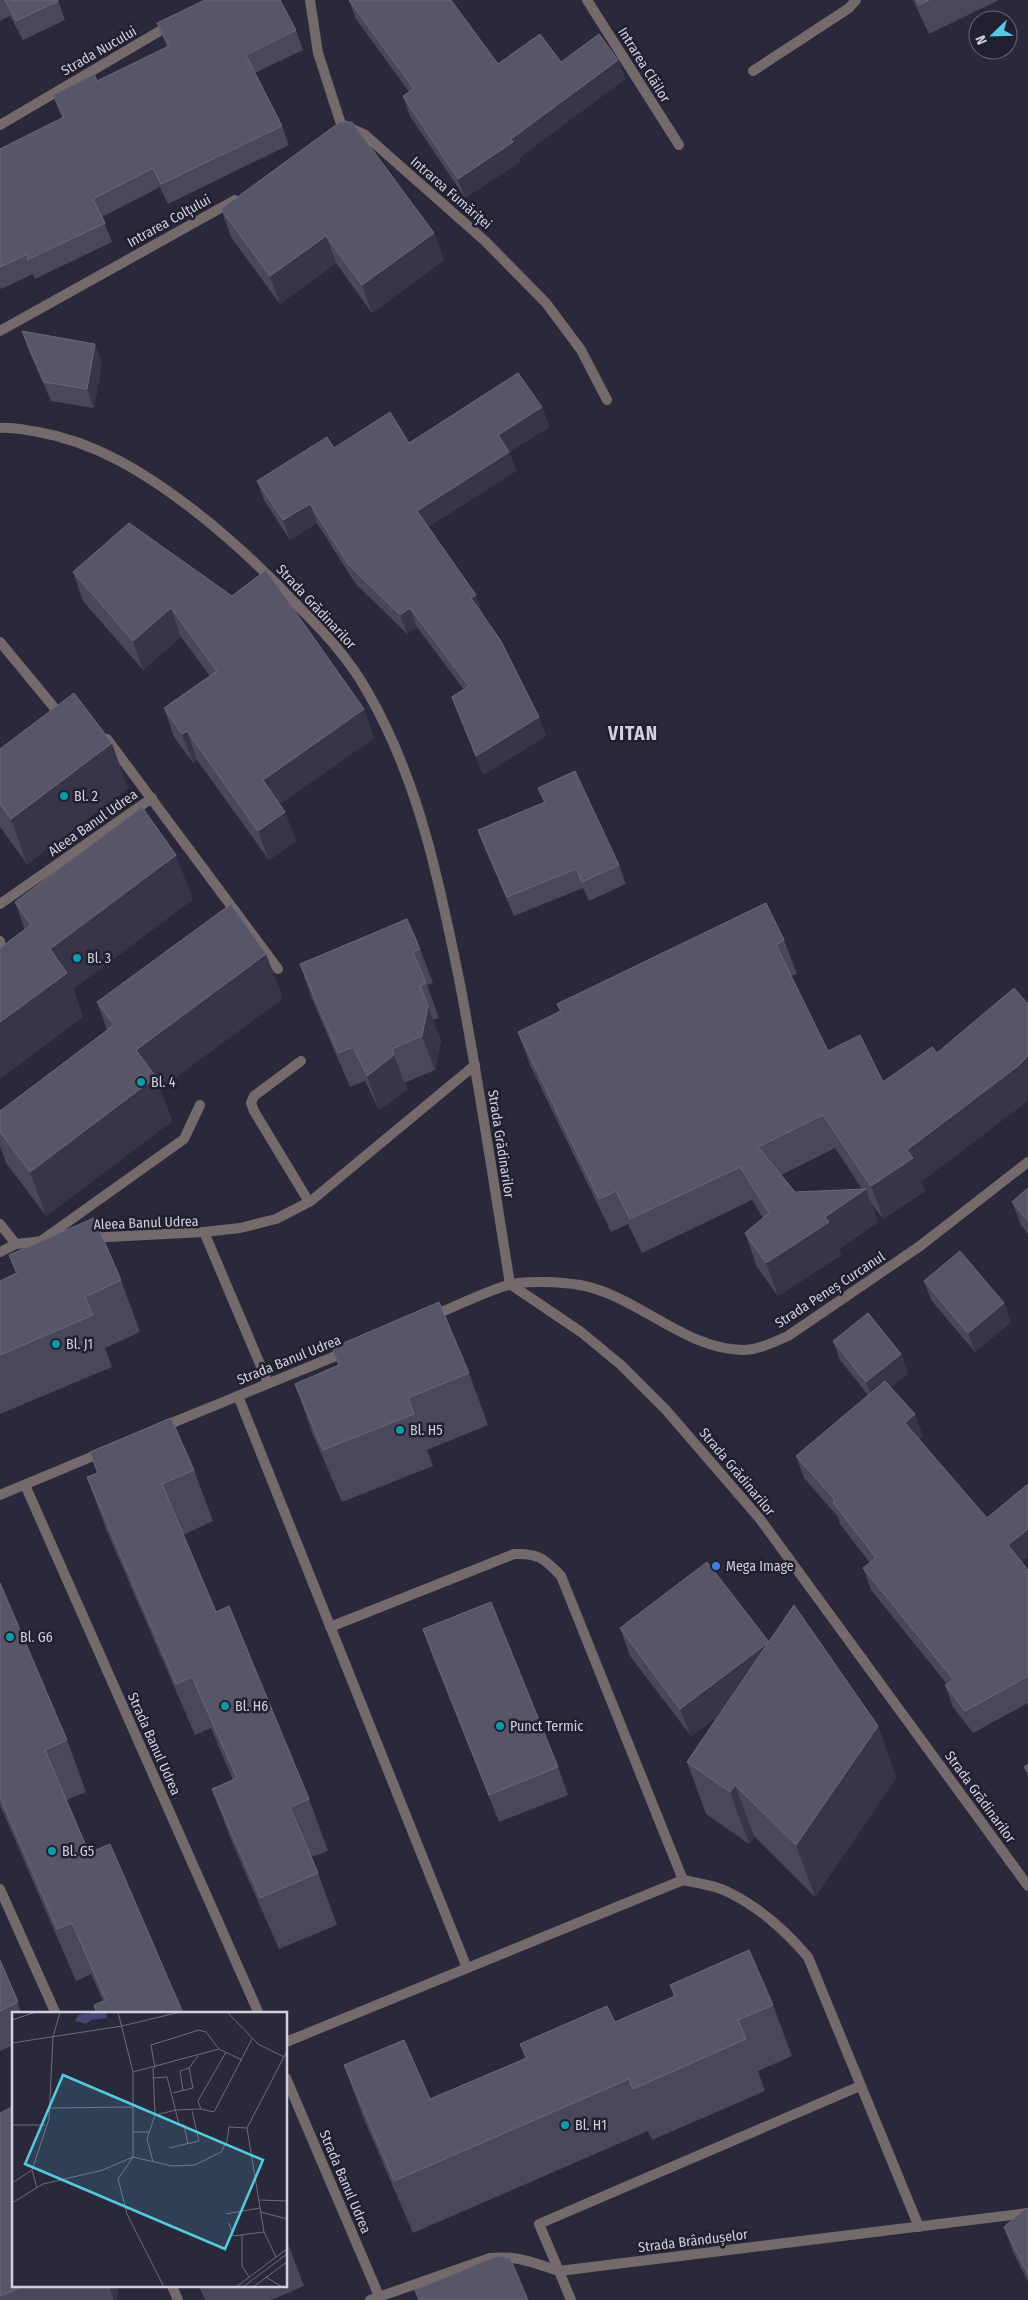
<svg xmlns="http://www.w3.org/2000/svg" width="1028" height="2300" font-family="'Fira Sans Condensed',sans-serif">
<rect width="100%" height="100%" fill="#2a293c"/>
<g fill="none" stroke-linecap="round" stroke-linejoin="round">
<g stroke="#756a6b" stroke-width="10">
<polyline points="310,0 318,53 341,124 364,134 485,241 546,303 581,350 607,400"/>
<polyline points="0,331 235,200"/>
<polyline points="0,642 62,717"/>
<polyline points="301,1061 254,1096 251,1103 254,1111 309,1202"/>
<polyline points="41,1241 184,1139 200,1105"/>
<polyline points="238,1396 467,1968"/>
<path d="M330 1627 514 1554C538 1553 544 1558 561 1576L683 1880"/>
<polyline points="0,1889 56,2014"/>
<path d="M286 2042 683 1880C697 1883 715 1885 728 1892 759 1907 786 1931 808 1957L919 2227"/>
<polyline points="559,2271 539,2224 860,2086"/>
<polyline points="172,2286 178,2300"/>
</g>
<g stroke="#756a6b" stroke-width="10">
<polyline points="587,0 679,145"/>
<polyline points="753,71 849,8 856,0"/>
<polyline points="107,739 278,969"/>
<polyline points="0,904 152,798"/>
<polyline points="0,941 3,959 0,966"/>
<polyline points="0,1224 16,1244"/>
<polyline points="204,1232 268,1383"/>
<polyline points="89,1238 204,1232 240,1228 276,1219 311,1201 475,1065"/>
<polyline points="0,1252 16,1244 52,1240"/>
<polyline points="25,1485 259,2014"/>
<polyline points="286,2078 379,2296"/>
<polyline points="559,2271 571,2300"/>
</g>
<g stroke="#756a6b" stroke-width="10">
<polyline points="0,125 170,25"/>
<path d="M0 428C13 427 25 430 38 432 96 442 145 473 191 508 230 538 266 572 299 607 325 633 349 659 367 691 419 780 440 885 460 984 479 1084 494 1184 510 1284L581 1332 621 1365 666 1410 760 1519 1028 1886"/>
<path d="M430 1317C456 1306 482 1293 508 1285 524 1280 563 1282 580 1285 637 1295 686 1351 745 1350 760 1349 774 1342 788 1336L920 1246 1028 1162"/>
<polyline points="162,1427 348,1351"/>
<polyline points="0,1495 103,1452"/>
<path d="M370 2300 490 2258C517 2255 534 2263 559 2271L1028 2213"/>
</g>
</g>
<g fill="#48475b" fill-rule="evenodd">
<polygon points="0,0 58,0 65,20 23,40 10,16 0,21"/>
<polygon points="349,0 498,64 618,60 625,79 519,158 520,162 465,198 410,116 403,96 409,92 356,19"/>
<polygon points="913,0 999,0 929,34"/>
<polygon points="157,23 296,30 303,50 255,73 282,126 289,145 168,204 160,187 102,217 112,242 35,279 33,274 1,289 0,287 0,149 62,118 53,95 97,81 167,47"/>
<polygon points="221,209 434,233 444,260 372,313 336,263 280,304 231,237"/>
<polygon points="22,331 102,363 94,408 51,401 29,351"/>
<polygon points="542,407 549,427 509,452 516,471 428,527 483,614 539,717 546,736 483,775 452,697 464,690 417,627 407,634 355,583 317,523 290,540 264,500 257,481 334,448 409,443"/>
<polygon points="129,523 364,709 374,738 280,804 296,841 269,860 197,760 193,763 174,737 164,708 210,676 181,637 143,670 83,601 73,572"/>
<polygon points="0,749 128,788 27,864 0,827"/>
<polygon points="538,788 619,865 626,884 589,901 583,888 514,916 485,849 478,830 544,803"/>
<polygon points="193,899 73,989 83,1017 25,930 15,902"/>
<path d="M784 940 797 974 791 976 828 1051 921 1182 925 1191 883 1219 871 1203 878 1222 839 1249 841 1255 778 1296 757 1267 745 1233 763 1218 752 1200 642 1253 628 1224 611 1232 530 1065 518 1032 560 1011 557 1004ZM835 1148 862 1189 795 1192 781 1175Z"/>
<polygon points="420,949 433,983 427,985 439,1018 433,1020 441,1041 435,1070 404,1083 407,1090 379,1110 365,1081 350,1087 312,999 300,964"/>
<polygon points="283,998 160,1089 172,1121 46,1216 6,1163 0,1146 0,1111 107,1030 97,1002"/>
<polygon points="1028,1188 1028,1234 1021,1225 1012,1202"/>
<polygon points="9,1255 121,1280 140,1332 105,1348 112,1367 0,1414 0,1281 16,1274"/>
<polygon points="924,1281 1011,1322 975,1352 931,1300"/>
<polygon points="833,1341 901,1354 908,1374 891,1387 923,1436 919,1440 987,1518 1028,1557 1022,1562 1028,1570 1028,1703 973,1733 953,1707 945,1685 947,1684 871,1590 863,1568 870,1563 840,1524 838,1517 804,1478 796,1456 868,1395 840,1360"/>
<polygon points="332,1348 469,1373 488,1425 427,1450 433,1466 342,1502 313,1435 295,1384 338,1365"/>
<polygon points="90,1452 194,1470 213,1521 183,1535 216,1612 309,1799 328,1851 312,1857 318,1873 337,1925 279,1949 231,1840 212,1789 233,1780 211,1728 195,1735 106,1529 87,1477 97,1473"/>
<polygon points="0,1583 67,1740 86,1792 66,1800 89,1853 183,2013 188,2014 97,2014 94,2005 103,2001 91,1974 76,1981 0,1805"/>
<polygon points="620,1628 769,1642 878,1726 896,1778 815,1897 754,1836 749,1844 706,1814 687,1762 720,1715 691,1736 630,1656"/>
<polygon points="423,1629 558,1767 568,1795 499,1822 433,1657"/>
<polygon points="1028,1764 1028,1777 1024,1767"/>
<polygon points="0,1960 22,2014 14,2014 14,2045 0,2051"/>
<polygon points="670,1985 773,2005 792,2056 758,2071 765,2091 652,2140 648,2131 413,2233 363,2117 344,2065 430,2099 525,2058 520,2044 615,2022 674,1996"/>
<polygon points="0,2147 14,2286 118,2286 117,2300 0,2300"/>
<polygon points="1028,2209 1028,2282 1014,2254 1004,2227"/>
<polygon points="286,2238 304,2286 271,2300 205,2300 199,2286 286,2286"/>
</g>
<g fill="#363549">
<polygon points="618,60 625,79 519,158 520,162 465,198 458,179 511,139"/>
<polygon points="434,233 444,260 372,313 362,285"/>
<polygon points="326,236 336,263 280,304 270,276"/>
<polygon points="95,344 102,363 94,408 87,389"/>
<polygon points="542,407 549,427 509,452 516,471 424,530 417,511 498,435"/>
<polygon points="310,504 317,523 290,540 283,520"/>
<polygon points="476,595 483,614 471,598"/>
<polygon points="171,608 181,637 143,670 133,641"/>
<polygon points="410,608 417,627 407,634 400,615"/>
<polygon points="364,709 374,738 273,809 263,780"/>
<polygon points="539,717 546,736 483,775 476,756"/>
<polygon points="187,731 197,760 193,763 182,734"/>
<polygon points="112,743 128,788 27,864 11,819"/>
<polygon points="285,812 296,841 269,860 258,831"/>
<polygon points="176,855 193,899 73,989 83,1017 0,1079 0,1022 50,949"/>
<polygon points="266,954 283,998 160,1089 172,1121 46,1216 30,1172 136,1050"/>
<polygon points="428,1006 441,1041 435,1070 422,1036"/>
<polygon points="394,1055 407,1090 379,1110 367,1076"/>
<polygon points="1028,1056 1028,1101 921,1182 925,1191 883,1219 871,1186 907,1150"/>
<polygon points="866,1189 878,1222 839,1249 841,1255 778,1296 766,1263 825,1217"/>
<polygon points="1004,1303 1011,1322 975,1352 968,1333"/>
<polygon points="901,1354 908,1374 873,1401 866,1382"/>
<polygon points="915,1414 923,1436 912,1445 905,1423"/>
<polygon points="1028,1529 1028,1557 1016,1567 1008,1545"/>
<polygon points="769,1642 779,1670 691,1736 680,1709"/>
<polygon points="878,1726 896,1778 815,1897 796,1845"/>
<polygon points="735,1785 754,1836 749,1844 730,1792"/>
<polygon points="109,2286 118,2286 117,2300 114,2300"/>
</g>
<g fill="#575669" stroke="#6a697b">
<polygon points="5,0 58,0 58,1 16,21"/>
<polygon points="205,0 280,0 296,30 246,55 282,126 161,184 153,168 93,199 105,223 27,260 28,254 0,267 0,149 64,117 53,95 94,74 97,81 169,46 157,23"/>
<polygon points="349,0 451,0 498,64 540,34 561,62 599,34 618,60 511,139 513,142 458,179 403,96 414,89"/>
<polygon points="916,0 929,0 919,5"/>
<polygon points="340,122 352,122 434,233 362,285 326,236 270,276 221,209"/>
<polygon points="22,331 95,344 87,389 44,382"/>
<polygon points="518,373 542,407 498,435 509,452 417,511 476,595 471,598 501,641 539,717 476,756 452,697 469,686 410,608 400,615 348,564 310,504 283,520 257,481 327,437 334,448 390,412 409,443"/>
<polygon points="129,523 232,596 266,570 364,709 263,780 285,812 258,831 187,731 182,734 164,708 217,671 171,608 133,641 73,572"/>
<polygon points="74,693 112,743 11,819 0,804 0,749"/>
<polygon points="575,771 619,865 582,882 576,869 507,897 478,830 545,802 538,788"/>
<polygon points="142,807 176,855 50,949 67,973 0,1022 0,948 31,925 15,902"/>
<polygon points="766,903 784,940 776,945 828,1051 860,1035 883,1082 932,1047 937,1053 1014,988 1028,1004 1028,1056 1018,1066 907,1150 913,1158 871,1186 823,1115 758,1147 795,1192 866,1189 825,1217 829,1222 766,1263 745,1233 769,1213 740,1167 630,1219 616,1191 599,1199 518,1032 561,1011 557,1004"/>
<polygon points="231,904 266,954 136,1050 156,1077 30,1172 0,1132 0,1111 114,1025 97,1002"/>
<polygon points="407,919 420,949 413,952 426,983 420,986 428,1006 422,1036 392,1049 394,1055 367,1076 353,1047 338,1053 300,964"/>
<polygon points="1028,1188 1028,1221 1012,1202"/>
<polygon points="94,1218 121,1280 85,1297 93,1315 0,1355 0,1281 17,1273 9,1255"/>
<polygon points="960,1251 1004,1303 968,1333 924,1281"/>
<polygon points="439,1302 469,1373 408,1398 414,1414 323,1450 295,1384 339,1365 332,1348"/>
<polygon points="868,1313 901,1354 866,1382 833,1341"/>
<polygon points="885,1381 915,1414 905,1423 987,1518 1028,1484 1028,1529 1008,1545 1028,1570 1028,1676 965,1711 945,1685 954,1680 863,1568 876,1558 833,1502 835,1500 796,1456"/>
<polygon points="171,1418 194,1470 162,1484 216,1612 229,1606 309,1799 290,1807 318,1873 260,1898 212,1789 237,1778 192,1677 176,1684 87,1477 98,1473 90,1452"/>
<polygon points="707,1562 769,1642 680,1709 620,1628"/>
<polygon points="0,1583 67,1740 45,1750 89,1853 110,1844 183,2013 187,2011 188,2014 97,2014 94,2005 106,2000 72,1923 57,1929 0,1797"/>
<polygon points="491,1602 558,1767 489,1795 423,1629"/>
<polygon points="794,1605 878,1726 796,1845 735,1785 730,1792 687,1762"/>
<polygon points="1028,1764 1028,1772 1024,1767"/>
<polygon points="749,1950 773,2005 738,2020 746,2039 633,2089 629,2079 394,2181 344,2065 404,2040 430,2099 527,2058 520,2044 607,2006 615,2022 675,1996 670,1985"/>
<polygon points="0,1960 18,2002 0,2011"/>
<polygon points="14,2106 14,2286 24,2286 0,2296 0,2113"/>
<polygon points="1026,2208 1028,2209 1028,2274 1004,2227"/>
<polygon points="497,2256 510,2258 528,2300 419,2300 415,2290"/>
</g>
<g fill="#0f9aa8" stroke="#212031" stroke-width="2">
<circle cx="64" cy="796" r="5"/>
<circle cx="77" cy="958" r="5"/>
<circle cx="141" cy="1082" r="5"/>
<circle cx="56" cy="1344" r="5"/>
<circle cx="400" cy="1430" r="5"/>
<circle cx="10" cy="1637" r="5"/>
<circle cx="225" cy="1706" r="5"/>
<circle cx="500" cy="1726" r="5"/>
<circle cx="52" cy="1851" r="5"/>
<circle cx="565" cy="2125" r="5"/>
</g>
<circle fill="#3f7fe0" stroke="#212031" stroke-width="2" cx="716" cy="1566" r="5"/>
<g text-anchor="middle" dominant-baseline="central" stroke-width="5" stroke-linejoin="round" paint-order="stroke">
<g font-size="14" fill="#d1d1dd" stroke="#212031">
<text transform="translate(99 51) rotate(-30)">Strada Nucului</text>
<text transform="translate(644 65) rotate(58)">Intrarea Clăilor</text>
<text transform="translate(451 193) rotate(41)">Intrarea Fumăriței</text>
<text transform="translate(169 221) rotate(-29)">Intrarea Colțului</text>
<text transform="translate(316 607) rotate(47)">Strada Grădinarilor</text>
<text transform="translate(93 823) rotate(-35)">Aleea Banul Udrea</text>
<text transform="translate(501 1144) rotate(81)">Strada Grădinarilor</text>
<text transform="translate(146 1223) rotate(-2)">Aleea Banul Udrea</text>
<text transform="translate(830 1290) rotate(-33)">Strada Peneș Curcanul</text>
<text transform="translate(289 1360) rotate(-22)">Strada Banul Udrea</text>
<text transform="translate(737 1472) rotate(50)">Strada Grădinarilor</text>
<text transform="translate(154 1744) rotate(66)">Strada Banul Udrea</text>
<text transform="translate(980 1797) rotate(54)">Strada Grădinarilor</text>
<text transform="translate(345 2182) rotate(67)">Strada Banul Udrea</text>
<text transform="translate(693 2241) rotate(-7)">Strada Brândușelor</text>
</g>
<g font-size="14" fill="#d1d1dd" stroke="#212031" text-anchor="start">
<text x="74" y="796">Bl. 2</text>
<text x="87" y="958">Bl. 3</text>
<text x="151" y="1082">Bl. 4</text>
<text x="66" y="1344">Bl. J1</text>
<text x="410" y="1430">Bl. H5</text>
<text x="726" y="1566">Mega Image</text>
<text x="20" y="1637">Bl. G6</text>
<text x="235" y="1706">Bl. H6</text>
<text x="510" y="1726">Punct Termic</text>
<text x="62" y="1851">Bl. G5</text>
<text x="575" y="2125">Bl. H1</text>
</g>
<g font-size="19" font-weight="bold" letter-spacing="1" fill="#d1d1dd" stroke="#212031">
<text x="633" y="733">VITAN</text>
</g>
</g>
<g transform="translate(12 2012)">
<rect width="275" height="275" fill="#2a293c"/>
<path d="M87 0H94L95 6 79 8 74 12 63 9 66 3Z" fill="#474376"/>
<path fill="none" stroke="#6d6c7c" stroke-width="1" d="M106 0 121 60V145L106 167 115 202 152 275M215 0 246 32 272 45M0 8 24 0M0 31 110 14 168 0M141 56 143 103 135 127 141 150M143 56 139 33 187 18 194 20 207 37 230 48M121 60 207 37M142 66 155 65 167 112 172 113 176 132M171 79 168 59 177 56 186 44M161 81 181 76 177 56M38 96 121 95M189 97 202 100 240 27M189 97 186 89 214 40M143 103 164 98 189 97M0 113H33M235 116 252 220 264 245M235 116 275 39M121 120H137M157 136 187 129 180 99M20 158 25 176M0 171 20 158 37 107 41 25 48 0M247 188 275 189M0 191 31 172 91 158 121 145 160 154 183 153 209 140 215 129 217 115 235 116M249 200 275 207M214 202 248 196M217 211 221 224 252 220M230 223V254L237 265M254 265 270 275M224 275 275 237M231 275 275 242M241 275 275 250"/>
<path fill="#55cadf" fill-opacity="0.15" stroke="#55cadf" stroke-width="2.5" d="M51 63 251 148 213 237 13 152Z"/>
<rect width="275" height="275" fill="none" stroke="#d1d1dd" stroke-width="2.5"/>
</g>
<g transform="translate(993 35) rotate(247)"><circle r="24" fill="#212031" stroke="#676776"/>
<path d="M0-4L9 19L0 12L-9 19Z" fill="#55cadf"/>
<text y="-8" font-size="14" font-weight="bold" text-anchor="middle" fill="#d1d1dd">N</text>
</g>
</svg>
